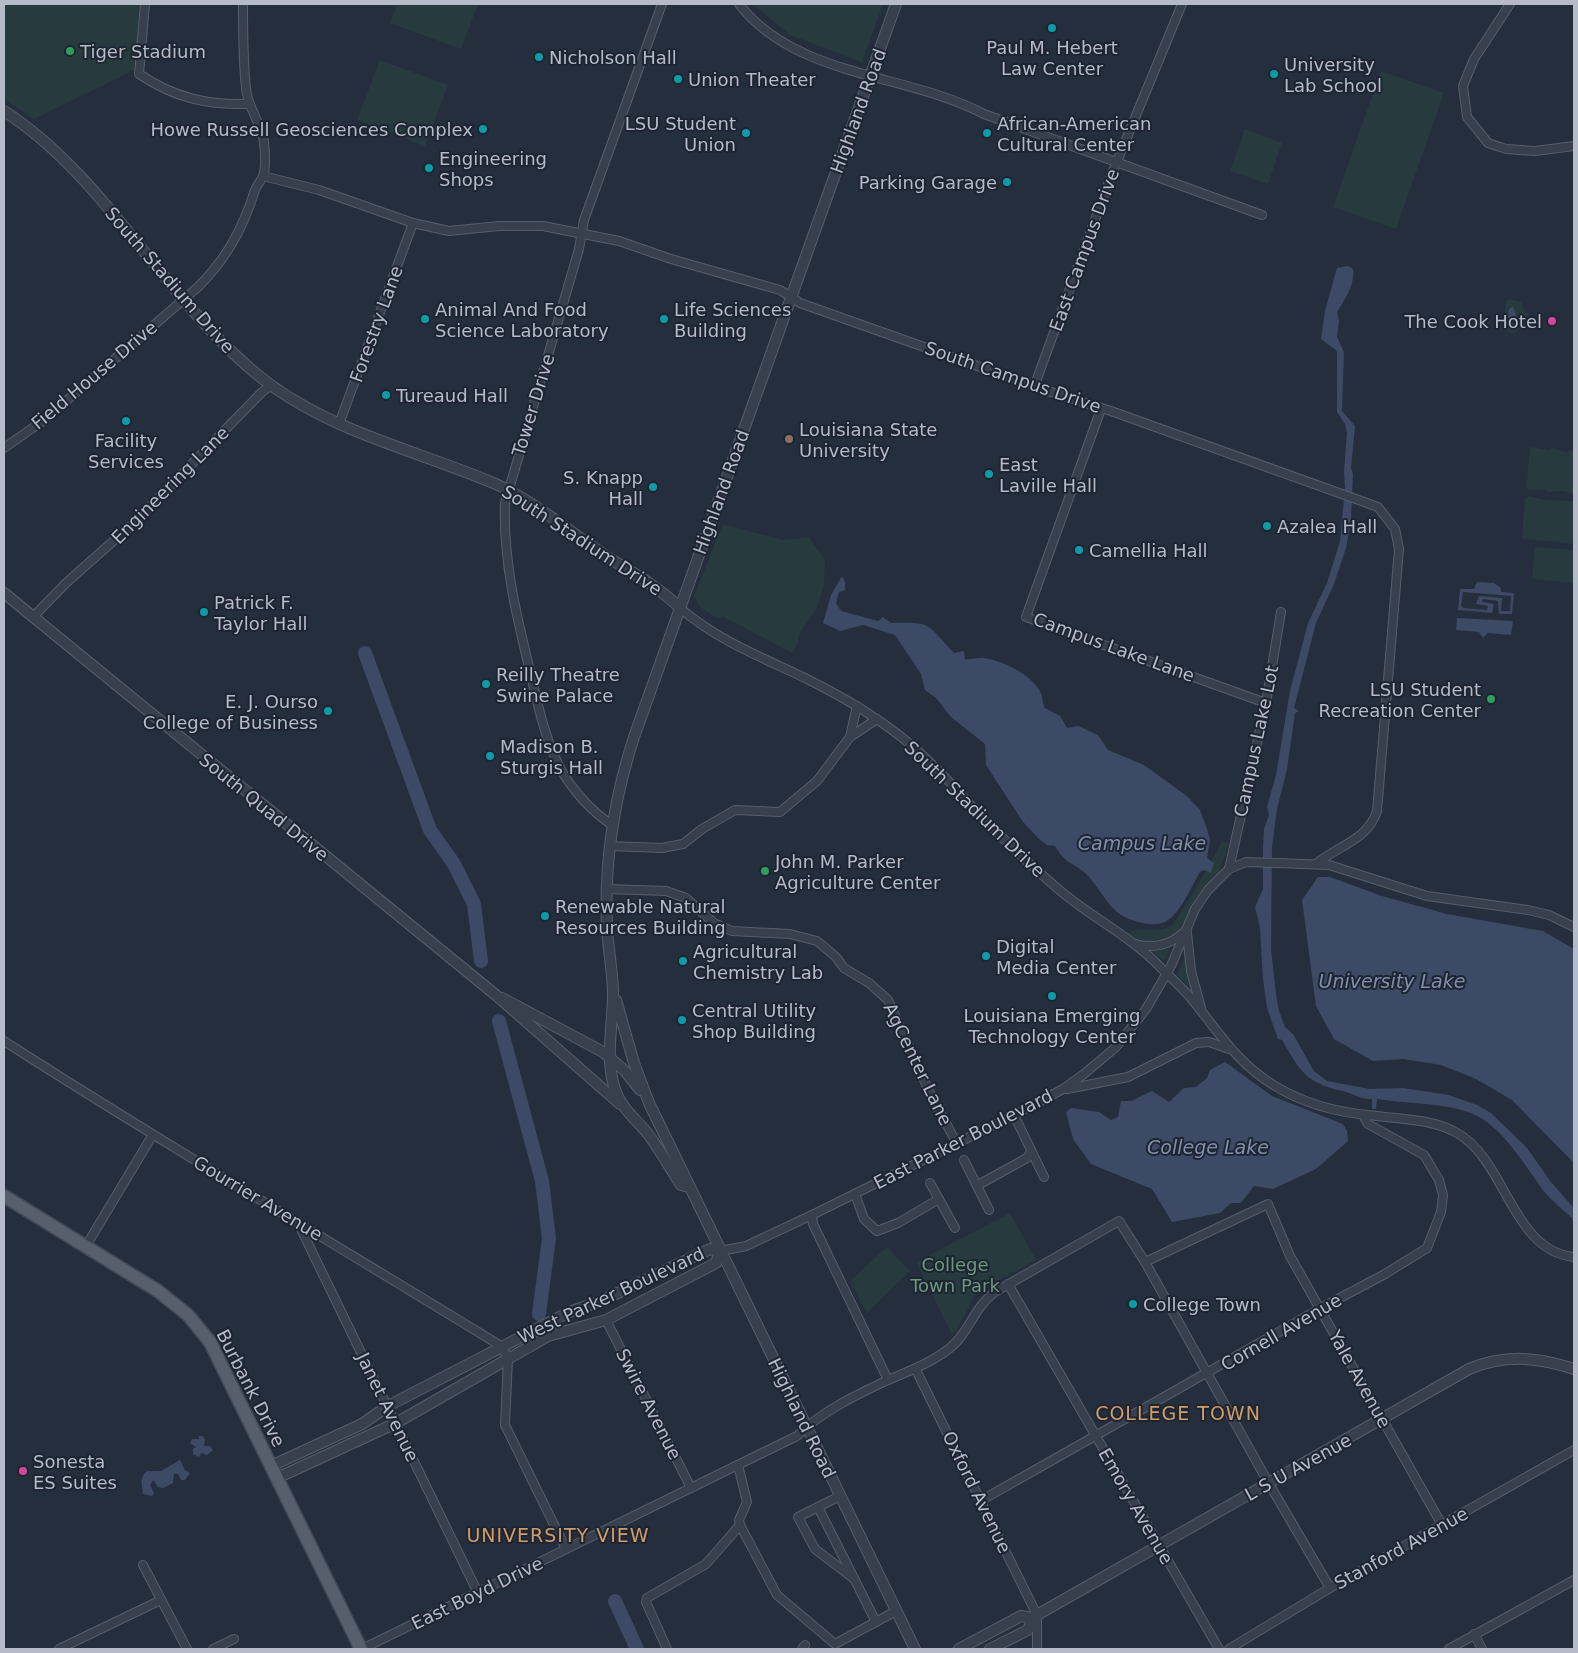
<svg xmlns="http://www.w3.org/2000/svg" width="1578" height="1653" font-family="'DejaVu Sans',sans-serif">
<rect width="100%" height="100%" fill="#252e3d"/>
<g fill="#273a3e">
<polygon points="4,4 142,4 134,70 34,119 4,99"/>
<polygon points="397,4 478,4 461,49 390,23"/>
<polygon points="753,4 883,4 862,62 790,35"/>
<polygon points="380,60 448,85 425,146 357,120"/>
<polygon points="1381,71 1444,93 1396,229 1333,207"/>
<polygon points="1245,129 1282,143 1268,184 1230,171"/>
<polygon points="1509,299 1521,302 1525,311 1529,313 1528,322 1514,334 1506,332 1503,329 1506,302"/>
<polygon points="1532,447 1549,450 1552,448 1566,452 1574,450 1574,494 1563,491 1548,492 1546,490 1529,490 1526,488 1530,449"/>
<polygon points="1528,496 1545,500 1574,501 1574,544 1561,543 1559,541 1557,542 1524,539 1522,537 1525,498"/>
<polygon points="723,524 783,540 809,537 825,560 824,585 817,608 800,633 797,646 792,653 724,617 717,618 700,607 694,596"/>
<polygon points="1535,547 1574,550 1573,583 1532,579"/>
<path d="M1222 841 1228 843C1225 854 1223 867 1216 876 1210 883 1203 889 1198 897 1191 906 1188 918 1182 928 1170 947 1143 946 1127 934 1141 924 1161 936 1174 923L1206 871 1211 873 1214 863 1211 862Z"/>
<polygon points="1172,944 1164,961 1150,949"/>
<polygon points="1185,957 1192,990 1177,974"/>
<polygon points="1010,1213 1036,1260 976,1293 957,1330 952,1335 916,1262"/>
<polygon points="887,1247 910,1271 867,1313 850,1281"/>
</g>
<g fill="#3c4a65" fill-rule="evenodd">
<path d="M1348 266 1353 269C1355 285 1345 299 1337 312L1339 321 1337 337 1344 352 1342 411 1355 426 1351 468 1353 474 1351 520 1346 548 1334 584 1316 623 1294 708 1299 711 1295 713 1287 769 1277 809 1272 847 1271 949 1276 994 1279 1011 1285 1027 1293 1034 1314 1071 1327 1081 1370 1089 1403 1088 1449 1095 1477 1105 1491 1113 1527 1148 1551 1182 1574 1208 1573 1222 1572 1218C1561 1208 1548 1198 1540 1186 1521 1160 1500 1123 1468 1112 1438 1102 1407 1104 1377 1099L1376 1109H1372V1099C1361 1100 1353 1093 1342 1091 1306 1083 1300 1071 1282 1040L1278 1039 1267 1008 1263 979 1260 928 1255 907 1263 889V848L1264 829 1269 815 1267 807 1276 775 1290 691 1308 623 1327 583 1340 541 1345 488 1344 471 1347 433 1345 424 1337 412V351L1321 339 1325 311 1337 268Z"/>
<polygon points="1513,307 1516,315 1511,325 1507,323 1509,309"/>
<path d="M842 576 845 582V590L839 592 836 603 841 611 878 621 883 617 891 623C934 622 926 624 954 653L964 651 965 659C972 660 978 657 984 658 1004 661 1032 675 1041 693 1043 698 1042 702 1045 708L1060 716 1067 728 1078 726 1098 735 1108 750 1144 765 1188 797 1200 810 1207 829 1210 840 1207 858 1214 863 1211 873 1204 870 1200 872C1190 888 1182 912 1165 922 1152 928 1128 921 1117 912 1105 902 1096 882 1083 871 1068 860 1066 864 1055 846L1047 845 1039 839 1023 822 986 765 985 744 951 717 936 698 925 690 921 674 895 635 863 625 840 631 823 623 831 595Z"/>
<path d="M1477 582 1494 583 1501 588V592L1514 593 1512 614H1499L1498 601 1483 599 1482 602 1494 604 1492 613 1458 610 1460 589H1474ZM1463 592 1511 596 1510 611H1501L1502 598 1479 596 1476 604 1488 606 1487 610 1463 608 1461 606Z"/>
<polygon points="1457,618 1513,621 1511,635 1488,633 1483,638 1479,632 1456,630"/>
<polygon points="1318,877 1330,877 1382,896 1447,914 1543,931 1574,949 1574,1163 1512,1100 1476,1079 1441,1065 1403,1059 1373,1061 1334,1039 1316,1006 1302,900"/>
<polygon points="1225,1062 1272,1096 1343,1124 1347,1131 1348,1141 1316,1169 1273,1189 1254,1186 1241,1203 1231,1203 1220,1213 1172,1222 1152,1189 1091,1164 1073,1139 1066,1112 1071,1108 1099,1112 1111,1120 1118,1117 1121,1101 1131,1101 1152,1091 1169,1102 1184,1088 1196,1087 1207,1078 1210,1070"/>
<polygon points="199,1436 202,1436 205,1439 204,1446 210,1446 213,1450 207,1455 201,1453 199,1457 193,1454 193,1449 196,1447 190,1443 192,1439 199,1439"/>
<path d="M180 1460 185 1470 190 1473 185 1480H181L178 1474H174L173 1483 163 1488 158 1487 153 1480 150 1485 154 1493 152 1496 143 1494C142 1484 139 1478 147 1471H161Z"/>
</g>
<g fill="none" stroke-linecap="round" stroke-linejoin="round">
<g stroke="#3c4a65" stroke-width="14">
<polyline points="365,653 430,830 454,864 474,904 481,961"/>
<polyline points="499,1021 542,1181 549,1238 539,1314"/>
<polyline points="615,1601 637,1649"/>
</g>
<defs>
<g id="minor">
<path d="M145 4 139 74C175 98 206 105 249 104"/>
<path d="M739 4C796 78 907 73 984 114L1262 215"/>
<polyline points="1510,4 1474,59 1463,86 1467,117 1488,143 1506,149 1535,151 1574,146"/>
<path d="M263 176 319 190 413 223 449 231 499 226H543L619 241 671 259 780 290 800 303 1048 391 1111 411 1378 507 1395 529 1399 549 1377 811C1368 840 1337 846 1316 864"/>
<polyline points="1034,387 1111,176 1182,4"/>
<polyline points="1101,409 1026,617 1266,703"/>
<polyline points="339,424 413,223"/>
<path d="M4 448 44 420 198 287C227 258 243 228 255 190 257 185 261 181 263 176 266 168 265 151 264 142 261 122 247 107 246 88 243 61 243 31 243 4"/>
<path d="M680 608C720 642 762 657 809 680 845 698 879 718 910 744 935 765 956 789 978 813 1003 839 1030 865 1057 888 1090 917 1131 936 1161 968 1170 977 1180 986 1189 996 1218 1030 1235 1062 1275 1086 1303 1103 1336 1112 1368 1115 1396 1119 1431 1118 1457 1133 1506 1160 1512 1251 1574 1257"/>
<polyline points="33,617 66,583 136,521 262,392 272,385"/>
<polyline points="850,737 877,719"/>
<path d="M612 825C591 811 571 789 559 766 545 738 538 706 531 675 517 618 503 562 505 503L579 249 584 220 662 4"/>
<polyline points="610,846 662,848 683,844 702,829 735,810 780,812 817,781 850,737 857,706"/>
<polyline points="1229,869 1266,703 1281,612"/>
<polyline points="607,889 666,891 686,898 714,923 732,931 790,934 817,941 836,957 844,968 869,983 888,1000 929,1091 956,1142"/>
<polyline points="1187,933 1191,971 1201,1008"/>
<path d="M1135 944C1153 949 1171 945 1184 932"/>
<path d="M4 1041C167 1146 335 1244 501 1346L508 1358 505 1425 566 1549"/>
<polyline points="1067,1089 1128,1077 1196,1043 1209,1042 1229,1049"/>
<polyline points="1014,1115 1044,1177"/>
<polyline points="964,1160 989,1210"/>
<polyline points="930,1183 955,1228"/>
<polyline points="978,1185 1027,1158 1031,1152"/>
<polyline points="855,1194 864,1219 877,1231 898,1223 939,1199"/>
<polyline points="812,1215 813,1224 888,1380"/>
<polyline points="297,1221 478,1593"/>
<polyline points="86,1246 152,1136"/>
<polyline points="720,1251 746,1246 812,1215 1014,1115 1063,1089 1084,1074 1116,1047 1146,1009 1171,966 1195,909 1208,890 1229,869 1246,862 1329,865 1427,896 1528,910 1549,915 1574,927"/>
<polyline points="1145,1262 1268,1204 1290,1256 1442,1525"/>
<polyline points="1008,1284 1219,1649"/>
<polyline points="606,1320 691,1488"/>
<polyline points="916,1370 1037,1615 1037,1649"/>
<polyline points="738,1465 747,1502 739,1520 740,1525 777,1595 835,1644 896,1611"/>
<polyline points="840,1496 818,1507 876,1622"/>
<polyline points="982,1500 1321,1308 1385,1274 1427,1248 1441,1212 1443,1195 1439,1180 1424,1155 1368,1124 1363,1115"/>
<polyline points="818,1507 798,1517 815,1549 853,1578"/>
<polyline points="143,1565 187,1649"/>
<polyline points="1474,1634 1482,1649"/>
<polyline points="59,1649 161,1600"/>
<polyline points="213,1649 234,1639"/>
<path d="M362 1649 797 1436C822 1411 856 1395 888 1380 909 1371 931 1363 950 1348 969 1333 974 1307 995 1292L1119 1221 1145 1262 1268 1482 1330 1588"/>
<polyline points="667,1649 646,1602 647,1598 706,1564 740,1525"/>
<polyline points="802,1649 805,1645"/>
<polyline points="1229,1649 1330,1588 1574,1450"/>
<polyline points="1449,1649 1574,1580"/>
</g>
<g id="tertiary">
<path d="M4 111C111 180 169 310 272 386 338 433 417 451 491 482 528 497 569 531 603 554 629 571 658 586 680 608"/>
<polyline points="4,593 497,996 620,1104"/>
<polyline points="502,998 603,1052 625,1071 640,1090"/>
<polyline points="616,1000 634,1063 649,1103 915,1649"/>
<path d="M689 1187 681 1185C670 1168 660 1150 648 1134 637 1120 622 1109 616 1092 604 1061 613 1026 613 994 613 972 608 949 607 927 604 862 614 799 634 737L896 4"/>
<polyline points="271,1466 362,1424 388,1406 569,1312 599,1302 710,1249 720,1251"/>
<polyline points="277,1478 396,1423 548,1336 606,1320 716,1263 720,1251"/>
<path d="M959 1649 1021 1616 1033 1618 1037 1615 1469 1369C1505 1354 1538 1357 1574 1369"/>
<polyline points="990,1649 1028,1630 1033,1618"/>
</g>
<polyline id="primary" points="4,1196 158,1291 188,1315 210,1342 361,1649"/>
</defs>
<use href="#minor" stroke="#575e6b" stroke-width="10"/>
<use href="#tertiary" stroke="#575e6b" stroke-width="12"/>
<use href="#primary" stroke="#424956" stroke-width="15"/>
<use href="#minor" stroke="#39404d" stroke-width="8"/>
<use href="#tertiary" stroke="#39404d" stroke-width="10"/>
<use href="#primary" stroke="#575f6d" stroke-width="12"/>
</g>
<g fill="#0f9aa8" stroke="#1e2532" stroke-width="2">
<circle cx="1052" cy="28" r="5"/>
<circle cx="539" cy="57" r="5"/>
<circle cx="1274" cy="74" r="5"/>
<circle cx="678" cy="79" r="5"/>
<circle cx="483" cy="129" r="5"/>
<circle cx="746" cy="133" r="5"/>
<circle cx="987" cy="133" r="5"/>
<circle cx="429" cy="168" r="5"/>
<circle cx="1007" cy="182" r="5"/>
<circle cx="425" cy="319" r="5"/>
<circle cx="664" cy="319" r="5"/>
<circle cx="386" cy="395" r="5"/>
<circle cx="126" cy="421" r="5"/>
<circle cx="989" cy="474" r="5"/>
<circle cx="653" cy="487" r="5"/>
<circle cx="1267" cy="526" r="5"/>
<circle cx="1079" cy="550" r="5"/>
<circle cx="204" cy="612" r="5"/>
<circle cx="486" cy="684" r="5"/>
<circle cx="328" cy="711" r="5"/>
<circle cx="490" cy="756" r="5"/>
<circle cx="545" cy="916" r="5"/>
<circle cx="986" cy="956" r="5"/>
<circle cx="683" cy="961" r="5"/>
<circle cx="1052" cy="996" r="5"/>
<circle cx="682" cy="1020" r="5"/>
<circle cx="1133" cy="1304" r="5"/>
</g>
<g fill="#2e9e5b" stroke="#1e2532" stroke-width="2">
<circle cx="70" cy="51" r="5"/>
<circle cx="1491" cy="699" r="5"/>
<circle cx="765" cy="871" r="5"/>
</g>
<g fill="#d1479c" stroke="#1e2532" stroke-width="2">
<circle cx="1552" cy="321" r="5"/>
<circle cx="23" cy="1471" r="5"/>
</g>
<circle fill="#8d6e63" stroke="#1e2532" stroke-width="2" cx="789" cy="439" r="5"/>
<g text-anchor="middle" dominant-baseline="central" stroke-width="4" stroke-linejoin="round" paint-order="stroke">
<g font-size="18" fill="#b5bbc8" stroke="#1e2532" text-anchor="start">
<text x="1052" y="47" text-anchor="middle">Paul M. Hebert<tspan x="1052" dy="21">Law Center</tspan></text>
<text x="80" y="51">Tiger Stadium</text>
<text x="549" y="57">Nicholson Hall</text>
<text x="1284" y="64">University<tspan x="1284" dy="21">Lab School</tspan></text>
<text x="688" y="79">Union Theater</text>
<text x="736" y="123" text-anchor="end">LSU Student<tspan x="736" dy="21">Union</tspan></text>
<text x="997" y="123">African-American<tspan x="997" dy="21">Cultural Center</tspan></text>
<text x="473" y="129" text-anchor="end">Howe Russell Geosciences Complex</text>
<text x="439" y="158">Engineering<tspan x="439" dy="21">Shops</tspan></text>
<text x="997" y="182" text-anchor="end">Parking Garage</text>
<text x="435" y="309">Animal And Food<tspan x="435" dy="21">Science Laboratory</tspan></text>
<text x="674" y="309">Life Sciences<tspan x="674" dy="21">Building</tspan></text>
<text x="1542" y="321" text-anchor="end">The Cook Hotel</text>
<text x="396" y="395">Tureaud Hall</text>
<text x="799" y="429">Louisiana State<tspan x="799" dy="21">University</tspan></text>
<text x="126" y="440" text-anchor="middle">Facility<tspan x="126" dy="21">Services</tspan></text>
<text x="999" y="464">East<tspan x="999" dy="21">Laville Hall</tspan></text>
<text x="643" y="477" text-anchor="end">S. Knapp<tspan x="643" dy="21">Hall</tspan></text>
<text x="1277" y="526">Azalea Hall</text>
<text x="1089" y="550">Camellia Hall</text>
<text x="214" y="602">Patrick F.<tspan x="214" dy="21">Taylor Hall</tspan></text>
<text x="496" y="674">Reilly Theatre<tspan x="496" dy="21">Swine Palace</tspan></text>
<text x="1481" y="689" text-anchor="end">LSU Student<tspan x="1481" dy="21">Recreation Center</tspan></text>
<text x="318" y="701" text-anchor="end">E. J. Ourso<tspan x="318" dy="21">College of Business</tspan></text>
<text x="500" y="746">Madison B.<tspan x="500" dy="21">Sturgis Hall</tspan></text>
<text x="775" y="861">John M. Parker<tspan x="775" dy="21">Agriculture Center</tspan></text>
<text x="555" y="906">Renewable Natural<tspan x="555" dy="21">Resources Building</tspan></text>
<text x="996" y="946">Digital<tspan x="996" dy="21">Media Center</tspan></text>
<text x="693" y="951">Agricultural<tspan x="693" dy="21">Chemistry Lab</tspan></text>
<text x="692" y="1010">Central Utility<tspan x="692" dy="21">Shop Building</tspan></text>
<text x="1052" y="1015" text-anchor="middle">Louisiana Emerging<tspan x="1052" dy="21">Technology Center</tspan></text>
<text x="1143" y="1304">College Town</text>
<text x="33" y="1461">Sonesta<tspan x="33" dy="21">ES Suites</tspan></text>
</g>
<g font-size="18" fill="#b5bbc8" stroke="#1e2532">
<text transform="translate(858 111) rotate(-70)">Highland Road</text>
<text transform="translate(1084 250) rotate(-70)">East Campus Drive</text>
<text transform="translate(170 280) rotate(49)">South Stadium Drive</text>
<text transform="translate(376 324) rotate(-70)">Forestry Lane</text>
<text transform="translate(94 375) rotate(-40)">Field House Drive</text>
<text transform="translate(1013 377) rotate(19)">South Campus Drive</text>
<text transform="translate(533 405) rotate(-73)">Tower Drive</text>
<text transform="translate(170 485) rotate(-45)">Engineering Lane</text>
<text transform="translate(721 492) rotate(-70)">Highland Road</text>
<text transform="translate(582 540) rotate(33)">South Stadium Drive</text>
<text transform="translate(1114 647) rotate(20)">Campus Lake Lane</text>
<text transform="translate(1256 741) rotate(-78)">Campus Lake Lot</text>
<text transform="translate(264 807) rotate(39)">South Quad Drive</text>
<text transform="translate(975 809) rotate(44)">South Stadium Drive</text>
<text transform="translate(918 1064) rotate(64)">AgCenter Lane</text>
<text transform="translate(963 1139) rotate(-27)">East Parker Boulevard</text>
<text transform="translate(258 1198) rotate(31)">Gourrier Avenue</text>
<text transform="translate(611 1295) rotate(-25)">West Parker Boulevard</text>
<text transform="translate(1281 1332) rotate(-30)">Cornell Avenue</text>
<text transform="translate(1360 1379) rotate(61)">Yale Avenue</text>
<text transform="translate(251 1388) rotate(63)">Burbank Drive</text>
<text transform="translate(649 1404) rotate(63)">Swire Avenue</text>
<text transform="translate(388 1407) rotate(64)">Janet Avenue</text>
<text transform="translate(802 1418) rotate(64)">Highland Road</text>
<text transform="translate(1298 1467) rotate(-29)">L S U Avenue</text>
<text transform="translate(977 1492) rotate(64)">Oxford Avenue</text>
<text transform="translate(1136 1506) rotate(60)">Emory Avenue</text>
<text transform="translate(1401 1548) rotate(-29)">Stanford Avenue</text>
<text transform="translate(477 1593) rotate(-26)">East Boyd Drive</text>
</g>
<g font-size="18" fill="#6d987b" stroke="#1e2532">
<text x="955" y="1264">College<tspan x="955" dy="21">Town Park</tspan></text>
</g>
<g font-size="19" font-style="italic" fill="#7e8fae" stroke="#1e2532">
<text x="1142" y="843">Campus Lake</text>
<text x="1392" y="981">University Lake</text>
<text x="1208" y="1147">College Lake</text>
</g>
<g font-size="19" letter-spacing="1" fill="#d09d69" stroke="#1e2532">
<text x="1178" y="1413">COLLEGE TOWN</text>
<text x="558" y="1535">UNIVERSITY VIEW</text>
</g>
</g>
<rect width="1578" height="1653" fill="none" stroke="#b5bbc8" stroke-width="10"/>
</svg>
